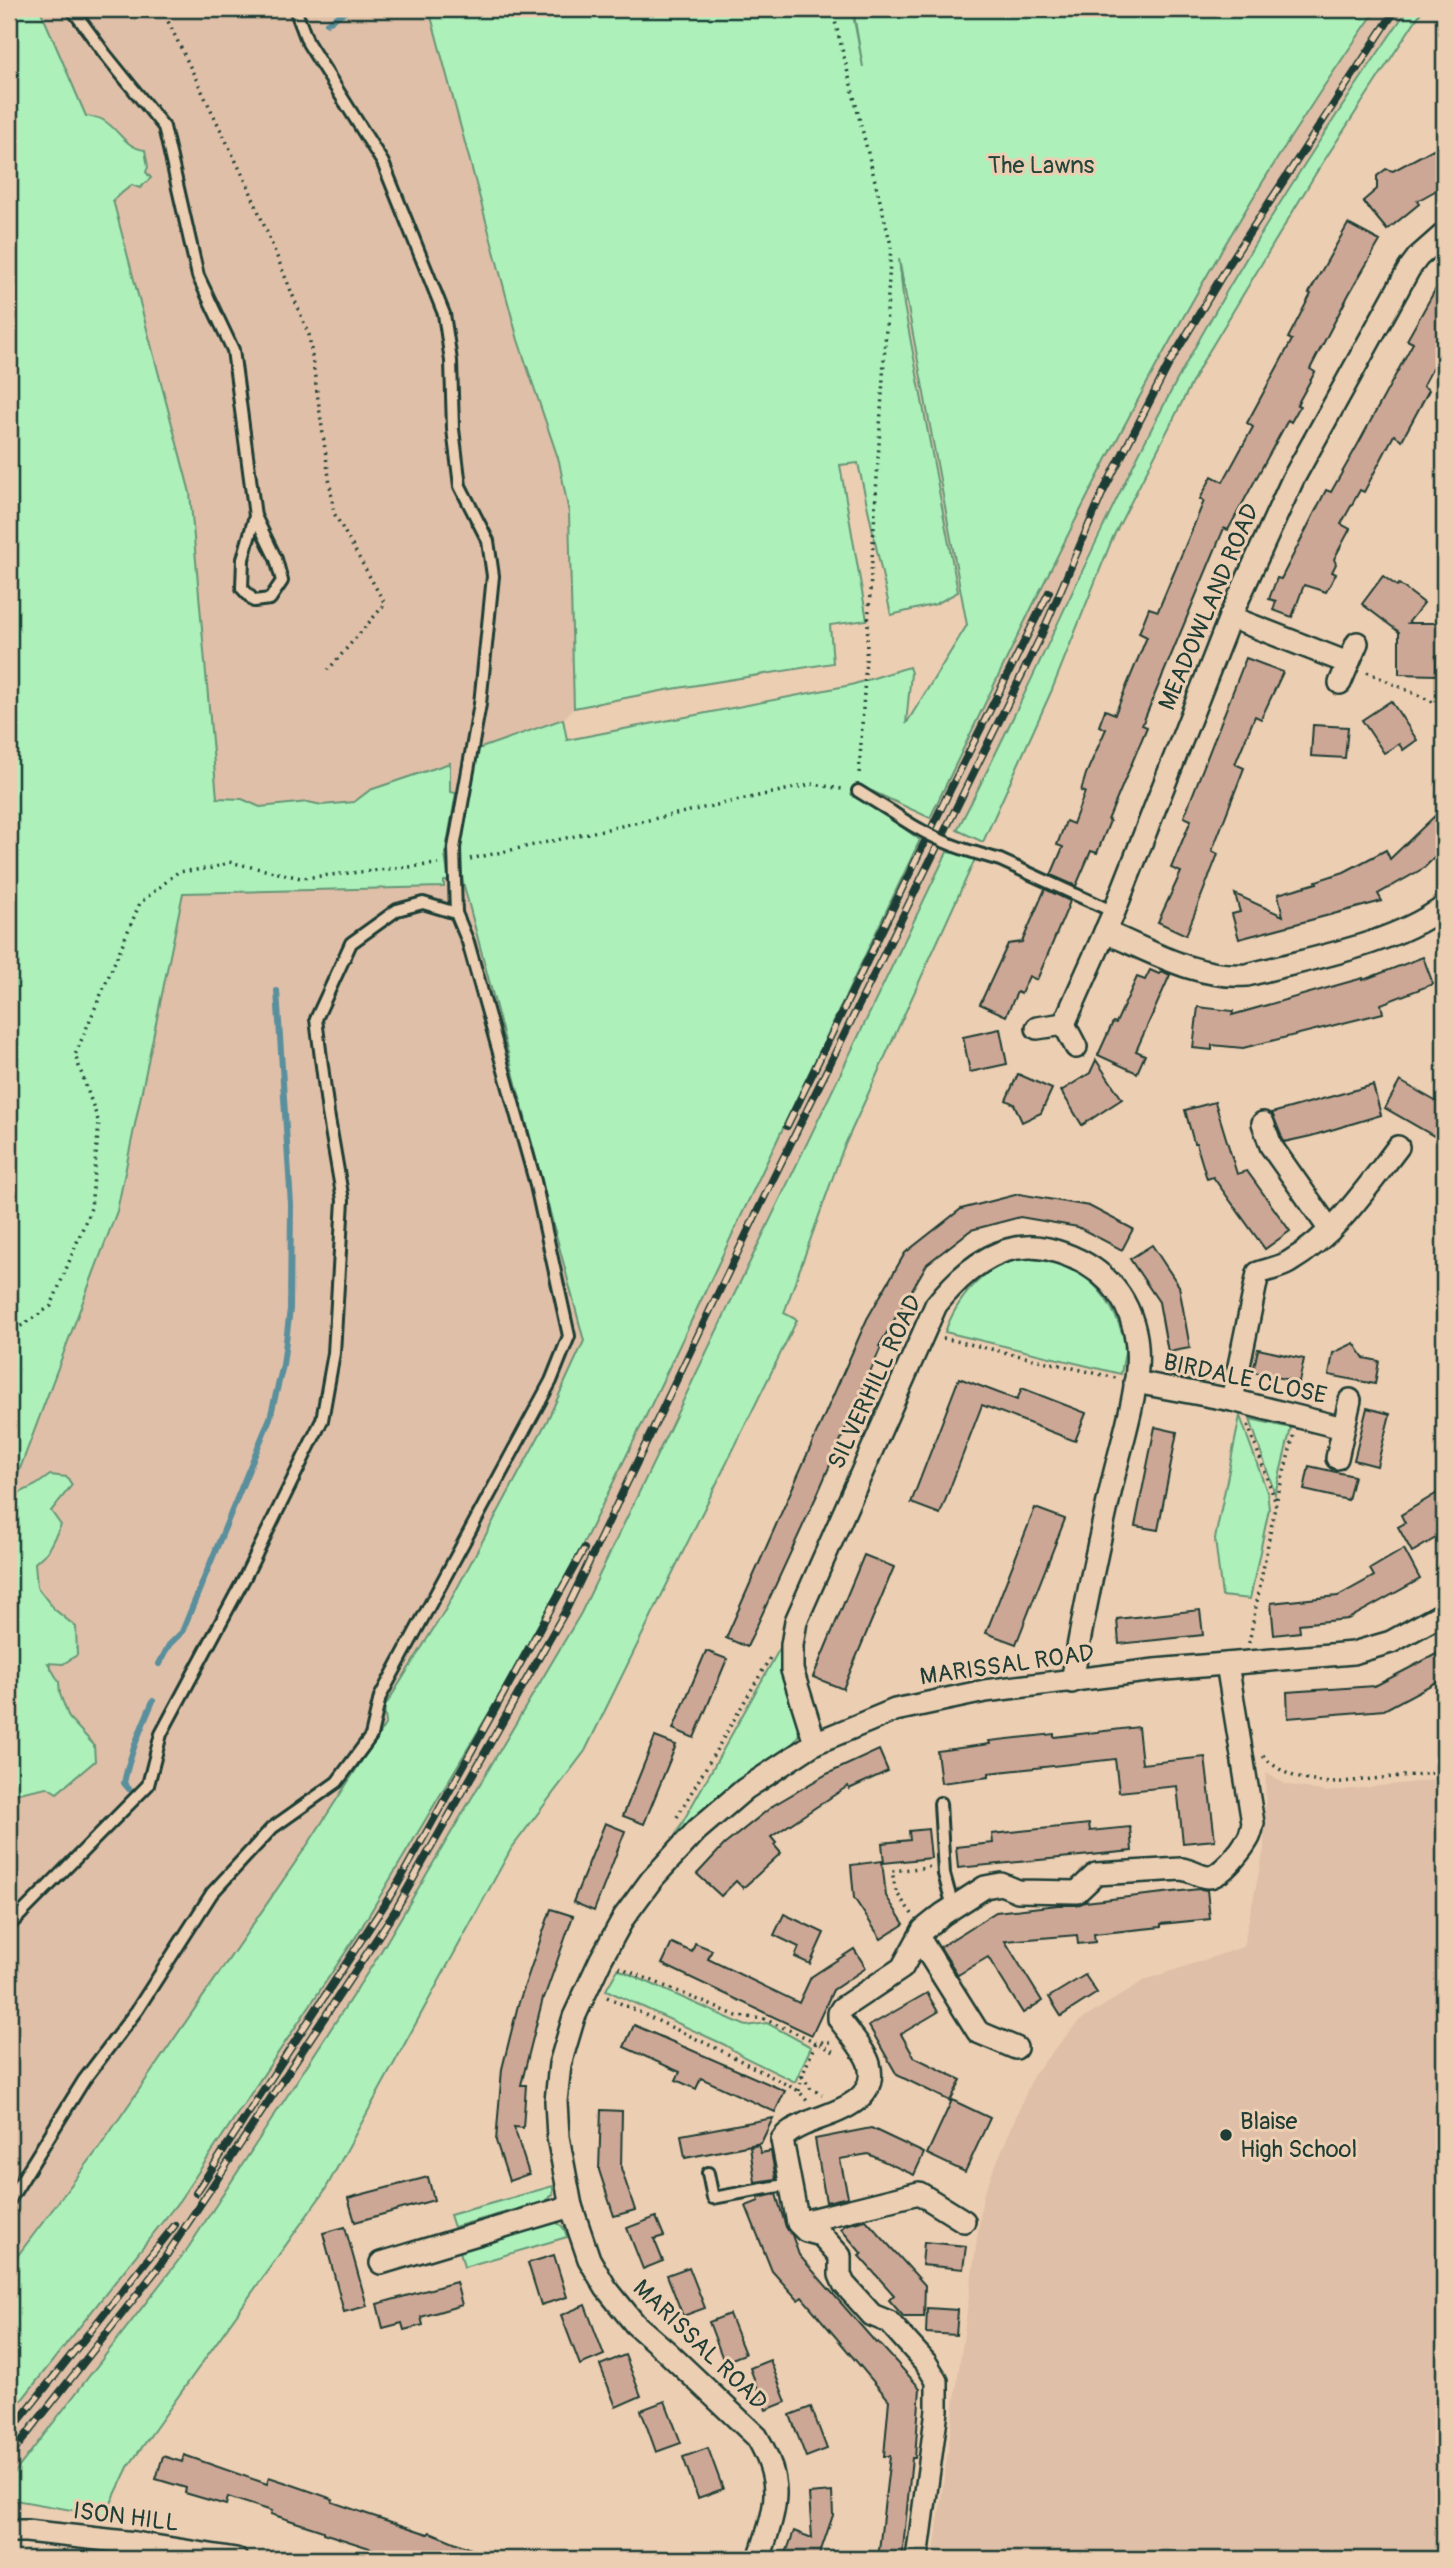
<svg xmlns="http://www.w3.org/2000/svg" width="1453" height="2568" font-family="Pangolin,sans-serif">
<rect width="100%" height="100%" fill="#ecceb2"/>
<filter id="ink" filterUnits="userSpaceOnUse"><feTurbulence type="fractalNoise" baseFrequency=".0143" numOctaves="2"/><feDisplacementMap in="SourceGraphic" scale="14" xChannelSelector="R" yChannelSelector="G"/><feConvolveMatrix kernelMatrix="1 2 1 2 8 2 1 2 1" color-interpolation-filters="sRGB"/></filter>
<g filter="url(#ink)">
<g fill="#dfbfa7">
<polygon points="40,9 429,9 518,340 559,461 569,513 574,708 563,719 478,749 459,854 463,882 584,1341 547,1421 447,1607 384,1708 387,1723 310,1841 99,2148 9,2267 9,1498 117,1211 183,893 279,890 242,799 217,799 190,492 97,139"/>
<polygon points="1377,9 1408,9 1361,77 1097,535 994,759 957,830 930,818 1066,539 1122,426 1182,316 1278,157 1337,64"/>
<polygon points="920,840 947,852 581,1613 377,1958 188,2248 9,2480 9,2416 179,2201 357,1935 429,1817 579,1552 644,1420"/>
<polygon points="1266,1773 1285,1784 1326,1792 1444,1779 1444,2559 933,2559 983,2195 1034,2074 1078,2022 1145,1980 1243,1947 1264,1849"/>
</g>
<g fill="#adf0ba" stroke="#669677" stroke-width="2">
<path d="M9 9H40L86 116C92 117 99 117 103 120 119 129 125 148 145 150L148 167 146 172 151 178 140 188 132 185 113 200 190 493 217 798 242 799 260 807 308 802 322 805 354 802 370 790 450 763V792L456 793 445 855 449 881H444V887L183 893 117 1211 9 1498 36 1485 50 1475 67 1477 72 1485 51 1511 61 1525 47 1552 35 1563 37 1587 54 1609 76 1627 77 1655 63 1664 48 1663 59 1682 60 1694 69 1718 94 1745 95 1761 57 1793 47 1787 14 1794 9 1790Z"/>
<path d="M429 9H852L863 67 853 9H1377C1197 261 1063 540 930 818L872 791 866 801 920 840 644 1420 579 1552 502 1691 357 1935 179 2201 9 2416V2267L99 2148 310 1841 386 1723 384 1708 447 1607 547 1421 584 1341 463 882 459 854 478 749 563 719 567 740 851 685 909 667 911 673 906 724 967 625 899 259 904 305 958 592 936 604 891 615 858 463 840 465 867 620 830 625 833 663 666 690 574 708 569 513 559 461 518 340Z"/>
<path d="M1408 9H1423L1316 173 1202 363 1113 537 1051 692 983 842 957 830C1028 695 1086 555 1156 420 1230 276 1317 141 1408 9Z"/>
<polygon points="947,852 976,857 843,1149 784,1313 797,1320 585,1751 511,1849 325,2190 128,2467 105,2516 9,2499 9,2480 188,2248 377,1958 581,1613"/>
<path d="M1021 1258C1065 1261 1095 1274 1115 1315 1120 1325 1125 1340 1125 1352 1124 1359 1122 1367 1121 1374L945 1332C953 1309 969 1285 991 1271 999 1265 1012 1262 1021 1258Z"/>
<polygon points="1240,1416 1267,1492 1269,1509 1250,1599 1222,1596 1215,1539"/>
<polygon points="1250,1419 1291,1428 1275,1494"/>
<path d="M785 1639 800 1729C798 1743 787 1748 776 1756 736 1781 705 1811 671 1843Z"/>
<polygon points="618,1969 746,2026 767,2023 811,2047 795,2082 744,2057 725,2045 606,1990"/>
<polygon points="553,2186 553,2194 546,2201 454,2227 450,2215"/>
<path d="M548 2221C560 2223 564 2225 567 2237L464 2267 459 2247Z"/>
</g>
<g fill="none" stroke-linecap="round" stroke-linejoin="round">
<g stroke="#5a8f9d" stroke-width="6">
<polyline points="327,23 349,9"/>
<polyline points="159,1664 169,1645 182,1632 270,1418 283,1365 290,1309 291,1205 277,991"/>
<path d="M129 1789 124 1783C130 1754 141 1728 153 1701"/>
</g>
</g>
<g fill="#cda795" stroke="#1f3d34" stroke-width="2">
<polygon points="1439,146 1444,157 1444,186 1417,201 1419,204 1387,230 1363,201 1377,189 1377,176 1386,169 1393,171"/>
<polygon points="1348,224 1380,241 1349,294 1310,369 1315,372 1297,405 1300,406 1291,422 1288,420 1228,530 1224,528 1142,725 1147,727 1108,820 1110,821 1097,853 1091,851 1076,886 1051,875 1063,847 1057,845 1066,821 1073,824 1085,792 1081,791 1086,774 1106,729 1099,726 1105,710 1115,714 1147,637 1139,633 1149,608 1158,611 1204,501 1200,499 1212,476 1223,482 1253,427 1247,423 1292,340 1288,338 1311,294 1309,293"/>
<polygon points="1444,274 1444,347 1423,386 1429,390 1402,440 1394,435 1364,492 1360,490 1341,524 1350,529 1334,559 1336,564 1332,572 1336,574 1326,592 1304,585 1292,617 1273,610 1276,601 1269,599 1277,578 1281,579 1326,490 1331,492 1357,446 1413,343 1407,340"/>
<polygon points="1383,576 1397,586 1399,584 1424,603 1408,623 1444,623 1444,656 1436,656 1436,675 1399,674 1399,632 1362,604"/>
<polygon points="1246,658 1283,672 1261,719 1255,716 1235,764 1244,768 1212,851 1218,854 1186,935 1158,922 1181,872 1171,868 1191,820 1184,817"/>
<polygon points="1391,701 1417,740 1403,750 1399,744 1384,753 1362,720"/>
<polygon points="1313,725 1348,727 1345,758 1311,756"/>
<polygon points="1444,807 1444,848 1424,868 1378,894 1382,901 1239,939 1232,914 1240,912 1235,894 1283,916 1278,894 1317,883 1316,881 1344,872 1386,850 1390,859"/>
<polygon points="1045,889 1070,901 1067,909 1037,980 1029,976 1021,994 1017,992 1006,1016 980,1004 1008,944 1022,942"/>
<polygon points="1423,957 1433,984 1381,1004 1383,1013 1243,1048 1212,1045 1212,1050 1193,1048 1198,1007 1233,1011 1232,1015 1345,983 1363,978 1363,980"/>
<polygon points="1150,970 1159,974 1162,971 1170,975 1136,1051 1145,1055 1137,1073 1098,1055 1113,1022 1116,1023 1137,977 1145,980"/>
<polygon points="1000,1029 1007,1064 970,1072 963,1037"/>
<polygon points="1096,1060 1122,1099 1082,1125 1061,1091 1090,1073"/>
<polygon points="1018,1074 1052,1089 1041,1113 1022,1122 1014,1104 1006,1100"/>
<polygon points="1400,1081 1444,1106 1444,1116 1434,1136 1385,1108"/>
<polygon points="1373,1085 1381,1115 1311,1136 1284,1142 1283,1140 1272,1113"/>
<polygon points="1215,1102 1237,1174 1247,1171 1290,1231 1265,1249 1213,1177 1207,1179 1196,1143 1194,1143 1185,1110"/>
<polygon points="1019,1194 1089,1206 1133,1229 1122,1250 1078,1227 1020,1217 971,1230 927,1264 879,1346 881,1347 817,1495 747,1647 726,1638 867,1319 905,1253 961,1209"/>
<polygon points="1152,1245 1179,1286 1190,1348 1168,1352 1159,1302 1130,1259"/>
<polygon points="1354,1343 1364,1358 1379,1361 1375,1384 1329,1375 1333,1353"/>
<polygon points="1258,1349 1304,1359 1299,1382 1253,1372"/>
<polygon points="959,1378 1017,1400 1022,1388 1086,1413 1075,1441 982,1405 940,1514 911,1503"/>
<polygon points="1367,1408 1390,1414 1377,1466 1354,1460"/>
<polygon points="1155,1427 1177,1432 1158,1530 1135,1526"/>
<polygon points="1309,1466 1354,1476 1348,1500 1304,1490"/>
<polygon points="1444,1489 1444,1533 1412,1552 1398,1527 1405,1523 1401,1515"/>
<polygon points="1035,1508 1065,1519 1016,1644 986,1633"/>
<polygon points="1404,1549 1420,1579 1348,1619 1299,1624 1300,1632 1274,1635 1271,1603 1338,1596 1374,1576 1370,1569"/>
<polygon points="864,1555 894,1567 843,1689 813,1677"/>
<polygon points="1200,1610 1203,1635 1119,1644 1117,1619"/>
<polygon points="1444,1650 1444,1678 1384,1710 1288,1718 1287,1692 1375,1686"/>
<polygon points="706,1651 727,1659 694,1738 673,1729"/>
<polygon points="1138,1727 1142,1764 1205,1757 1215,1840 1183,1843 1177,1786 1119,1792 1115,1759 989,1773 989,1777 941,1783 937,1751 990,1744 989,1741 1054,1734 1054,1737"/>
<polygon points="655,1737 676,1745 644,1824 623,1816"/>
<polygon points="879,1750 888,1771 849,1789 848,1786 771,1837 776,1843 774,1845 781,1853 743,1888 736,1881 721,1896 697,1874 724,1845 774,1805 827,1774"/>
<polygon points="605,1823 625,1831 594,1911 573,1902"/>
<polygon points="1089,1824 1090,1831 1130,1827 1132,1851 958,1868 956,1847 993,1843 992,1834"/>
<polygon points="928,1829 931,1858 884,1863 882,1843 910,1840 909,1831"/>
<polygon points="882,1861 886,1896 904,1924 881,1939 854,1898 851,1865"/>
<polygon points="1199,1889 1207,1890 1210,1919 1161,1924 1161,1927 1094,1934 1095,1942 1078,1944 1077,1935 1005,1941 1042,2001 1023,2013 988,1957 958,1975 940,1947 996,1912 1058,1905 1077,1905 1085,1902"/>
<polygon points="551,1909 573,1916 544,1998 543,1998 521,2085 526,2085 523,2128 514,2127 529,2174 509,2181 496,2141 502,2069 518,2005"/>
<polygon points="784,1914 824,1933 810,1964 795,1957 799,1947 774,1935"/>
<polygon points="672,1943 692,1952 695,1943 712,1950 708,1959 799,2003 811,1977 854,1949 866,1968 833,1990 812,2035 662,1964"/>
<polygon points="1085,1975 1097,1993 1061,2016 1049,1997"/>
<polygon points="927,1993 938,2012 901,2034 914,2057 961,2080 950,2101 897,2075 869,2026"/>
<polygon points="634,2025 785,2091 775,2112 701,2078 696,2089 676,2080 680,2072 624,2047"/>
<polygon points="952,2100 990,2118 965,2172 927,2154"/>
<polygon points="601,2110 622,2111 621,2168 635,2210 614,2216 599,2170"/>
<polygon points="773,2118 761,2143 685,2158 681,2135"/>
<polygon points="871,2128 924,2153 914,2175 868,2154 840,2159 848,2197 826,2202 815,2139"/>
<polygon points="758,2145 761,2153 771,2151 776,2179 755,2182 750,2147"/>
<polygon points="428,2177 434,2200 355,2222 348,2198"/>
<polygon points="776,2194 786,2227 792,2235 799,2255 876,2343 878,2342 920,2388 915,2458 912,2458 902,2559 878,2559 890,2456 884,2456 889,2400 802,2297 798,2300 772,2271 746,2206 759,2201 758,2198"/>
<polygon points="656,2217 664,2236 654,2239 663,2261 643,2269 627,2228"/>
<polygon points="866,2220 925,2285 924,2317 904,2317 889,2300 894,2295 859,2256 862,2254 841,2229 845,2225"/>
<polygon points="345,2227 367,2306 344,2312 323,2233"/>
<polygon points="924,2242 966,2246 963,2269 922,2265"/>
<polygon points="554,2255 567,2297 541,2305 528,2263"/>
<polygon points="689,2267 705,2308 683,2316 667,2275"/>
<polygon points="456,2282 462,2305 421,2317 423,2325 404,2330 402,2323 383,2328 377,2304"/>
<polygon points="585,2305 604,2355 580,2365 561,2315"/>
<polygon points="927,2308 958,2310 956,2335 926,2333"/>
<polygon points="729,2314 745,2354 724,2362 709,2322"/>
<polygon points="625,2355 641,2396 616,2407 600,2365"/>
<polygon points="770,2360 786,2402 766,2410 750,2368"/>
<polygon points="665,2401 681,2443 656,2452 641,2410"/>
<polygon points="811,2407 827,2449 806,2457 790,2415"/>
<polygon points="708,2448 723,2489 698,2498 683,2457"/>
<polygon points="184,2455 267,2484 269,2477 287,2483 333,2499 332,2502 367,2514 428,2534 430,2532 495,2559 419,2559 396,2550 394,2556 323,2533 323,2531 271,2514 272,2511 228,2497 226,2505 185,2493 186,2488 156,2479 163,2456 182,2462"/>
<polygon points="832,2492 833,2515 818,2559 784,2559 794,2531 812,2538 809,2494"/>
</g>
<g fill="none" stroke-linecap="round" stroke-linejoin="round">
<defs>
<g id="lane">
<polyline points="72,9 105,54 164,127 198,276 233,350 255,516 276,559 282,581 270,599 254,601 242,588 243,559 255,516"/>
<polyline points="858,791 892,812"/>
<polyline points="976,853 1000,860 1114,912"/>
<polyline points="940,1803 944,1874 953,1907"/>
<polyline points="9,1926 148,1785 161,1734 245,1577 322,1420 334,1353 343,1200 328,1113 316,1019 351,943 397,910 423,903 456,913"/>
<polyline points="708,2173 713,2198 790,2184"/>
<polyline points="9,2201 84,2080 137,2010 212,1893 272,1828 337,1782 371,1736 380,1697 551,1381 569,1336 535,1181 468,942 456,913 454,848 480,704 493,576 488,541 460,486 453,429 451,361 444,314 383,163 308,43 295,9"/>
</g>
<g id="street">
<polyline points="1230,617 1348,663"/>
<polyline points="1340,683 1357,643"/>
<path d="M1105 932C1151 951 1197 979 1247 975 1312 958 1389 946 1444 907"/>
<polyline points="1064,1024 1114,912 1230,617 1293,479 1409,269 1418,257 1444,234"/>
<polyline points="1037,1028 1064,1024 1076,1047"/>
<polyline points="1263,1123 1271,1146 1330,1230"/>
<polyline points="1135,1382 1232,1400 1343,1428"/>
<path d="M1232 1400 1258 1273C1268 1269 1280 1268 1289 1262 1335 1235 1366 1189 1398 1147"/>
<polyline points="1337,1458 1350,1400"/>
<path d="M815 1743 792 1670V1645L796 1621 936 1305C963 1271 1001 1238 1048 1249 1092 1260 1125 1286 1135 1332 1145 1377 1122 1439 1112 1484 1097 1550 1083 1615 1072 1682"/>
<polyline points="919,1938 978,2032 1016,2048"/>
<polyline points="798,2223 919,2193 964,2221"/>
<polyline points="381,2263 571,2206"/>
<polyline points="9,2531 26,2531 135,2543 236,2559"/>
<path d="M759 2559C775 2509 786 2486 757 2437L666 2351 635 2324 606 2288 589 2259 571 2206 558 2137 556 2101 560 2064 574 2017 601 1959 624 1917 652 1879 697 1830 745 1789 815 1743 895 1710 985 1691 1155 1670 1353 1653 1391 1642 1444 1613"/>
<path d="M917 2559 937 2410V2381L926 2363 889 2322 872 2315 844 2284 840 2275V2256L821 2235 806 2231 798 2223 782 2140C788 2130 799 2127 809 2122 835 2112 879 2101 869 2064 866 2052 847 2030 839 2019V2013L842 2008 902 1968 923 1930 943 1914 985 1887 1001 1884 1018 1891 1077 1892 1096 1874 1181 1869C1191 1870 1200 1877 1208 1877 1221 1877 1241 1851 1248 1839 1251 1834 1252 1828 1253 1823L1227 1664"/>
</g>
</defs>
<use href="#lane" stroke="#1f3d34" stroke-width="16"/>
<use href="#street" stroke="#1f3d34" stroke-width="26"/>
<g stroke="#1f3d34" stroke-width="3.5" stroke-dasharray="2 5" stroke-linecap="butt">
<polyline points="162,9 248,186 309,335 334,513 385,604 328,670"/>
<polyline points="832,9 891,245 859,775"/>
<polyline points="1367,672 1444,707"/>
<polyline points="470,859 813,784 842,789"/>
<polyline points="9,1334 51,1306 91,1208 99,1123 75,1055 140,903 178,872 213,868 229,862 301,878 438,864"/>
<polyline points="943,1338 1116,1378"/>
<polyline points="1248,1425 1275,1500"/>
<polyline points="1249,1643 1276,1502 1294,1435"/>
<path d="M1263 1756C1283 1776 1304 1781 1332 1783L1444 1772"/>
<polyline points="677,1817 770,1658"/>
<polyline points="912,1914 896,1892 892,1871 929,1867"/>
<polyline points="619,1967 737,2016 764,2019 816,2042 830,2042"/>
<polyline points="607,1997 720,2050 799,2091 807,2101"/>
<polyline points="802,2076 810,2088 822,2095"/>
<polyline points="799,2091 802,2076 816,2042 836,2053"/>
</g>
<use href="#lane" stroke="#ecceb2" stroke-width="10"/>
<use href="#street" stroke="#ecceb2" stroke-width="21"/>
<defs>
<g id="rail">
<polyline points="787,1126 950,790 1049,592"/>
<polyline points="196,2193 396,1887 584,1549"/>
<polyline points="9,2433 175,2225"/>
<polyline points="9,2457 158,2268 395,1911 566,1610 772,1181 1041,636 1103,492 1169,364 1229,264 1396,9"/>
</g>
</defs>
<use href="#rail" stroke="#1f3d34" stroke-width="8"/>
<use href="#rail" stroke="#ecceb2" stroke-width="5" stroke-dasharray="16" stroke-linecap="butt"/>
<defs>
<path id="lane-bridge" d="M892 812C919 831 944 844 976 853"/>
</defs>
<use href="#lane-bridge" stroke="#1f3d34" stroke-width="16" stroke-linecap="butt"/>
<use href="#lane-bridge" stroke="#ecceb2" stroke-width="10"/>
</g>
</g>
<circle fill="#1f3d34" stroke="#ecceb2" stroke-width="2.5" cx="1226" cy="2135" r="7"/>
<g text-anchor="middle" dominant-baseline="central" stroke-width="6" stroke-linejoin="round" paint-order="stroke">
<g font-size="24" fill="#26463b" stroke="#ecceb2">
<text x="1041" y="165">The Lawns</text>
</g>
<g font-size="24" fill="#1f3d34" stroke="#ecceb2">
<text transform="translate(1209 607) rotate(-67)">MEADOWLAND ROAD</text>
<text transform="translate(1245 1379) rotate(12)">BIRDALE CLOSE</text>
<text transform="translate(875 1382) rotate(-65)">SILVERHILL ROAD</text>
<text transform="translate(1007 1665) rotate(-8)">MARISSAL ROAD</text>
<text transform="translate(700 2345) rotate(44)">MARISSAL ROAD</text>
<text transform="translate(126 2517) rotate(7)">ISON HILL</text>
</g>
<g font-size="24" fill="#1f3d34" stroke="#ecceb2" text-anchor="start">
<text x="1240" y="2121">Blaise<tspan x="1240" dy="28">High School</tspan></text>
</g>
</g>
<rect width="1453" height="2568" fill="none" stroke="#ecceb2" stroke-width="35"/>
<rect x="18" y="18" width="1418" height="2533" fill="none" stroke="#1f3d34" stroke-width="2.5" filter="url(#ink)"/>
</svg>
